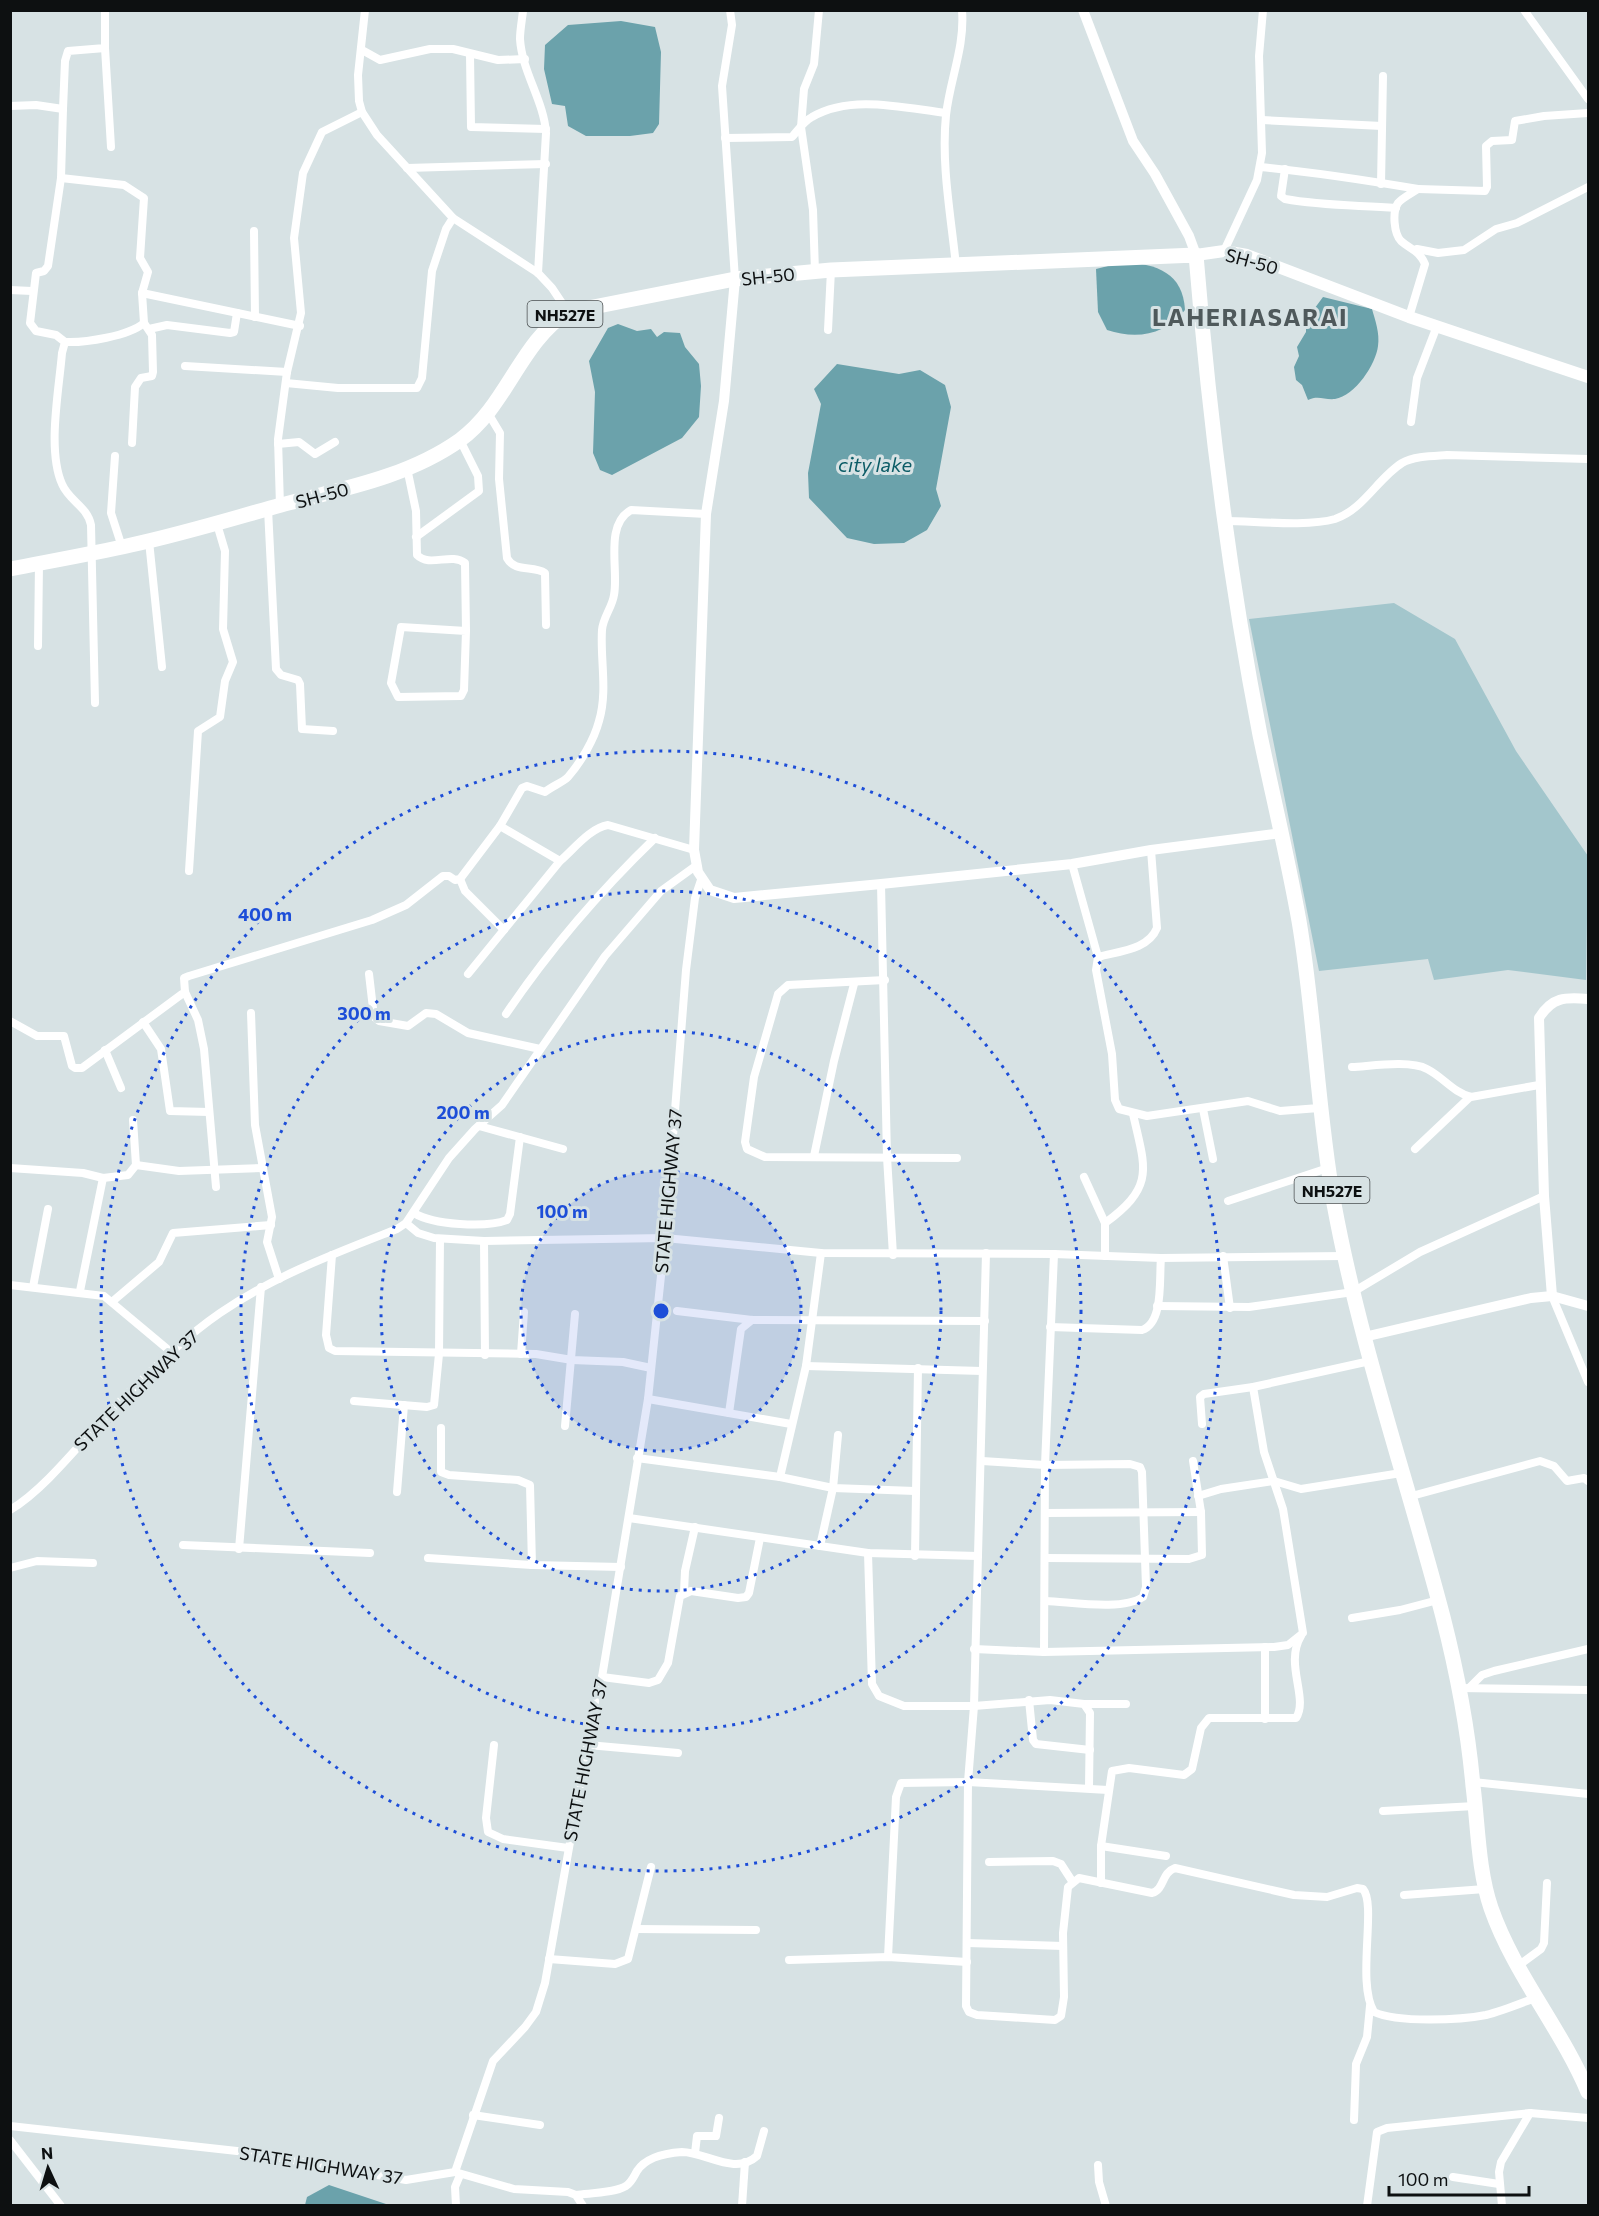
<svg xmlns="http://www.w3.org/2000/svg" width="1599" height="2216" font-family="Commissioner,sans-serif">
<rect width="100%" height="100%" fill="#d7e2e4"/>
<polygon fill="#a3c6cc" points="1394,603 1455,639 1516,751 1588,856 1586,980 1508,970 1434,980 1428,959 1319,971 1249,619"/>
<g fill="#6ba2ab">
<polygon points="621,21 655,27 661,52 659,124 653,133 630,136 586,136 568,126 565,106 552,104 544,69 545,45 568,25"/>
<path d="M1124 262C1157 264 1183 273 1185 310 1165 335 1137 340 1107 330L1098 312 1096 269Z"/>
<path d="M1323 297 1372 309C1375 320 1380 333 1378 346 1376 364 1355 396 1335 399 1324 400 1318 395 1308 400L1302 385 1296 380 1294 367 1299 356 1297 347 1306 332V320Z"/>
<polygon points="618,324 637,331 651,329 657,337 664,332 680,333 685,347 699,364 701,386 699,417 682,438 612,475 600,470 593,453 595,392 589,361 608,328"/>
<polygon points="837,364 899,374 920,370 945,385 951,407 936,489 941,506 927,530 904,543 874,544 847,538 809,498 808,473 821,404 814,389"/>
<polygon points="329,2185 386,2204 385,2205 305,2205 307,2197"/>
</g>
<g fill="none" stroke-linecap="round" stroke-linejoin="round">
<g stroke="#fff" stroke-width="8">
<polyline points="365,10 358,75 359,101 362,112 377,135 453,218 538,273 552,288 568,312"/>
<polyline points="730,10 732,25 722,86 735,279"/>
<polyline points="1524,10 1588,99"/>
<path d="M523 11C522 20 520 30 520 39 522 72 544 101 546 133L538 273"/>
<polyline points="105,48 111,147"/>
<polyline points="362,50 380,60 430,49 453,49 498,60 525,59"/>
<polyline points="470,54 471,127 546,129"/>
<path d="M10 106 36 105 63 109 61 178 48 266 44 271 36 273 30 323 36 331 56 335 65 342 62 353C59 390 47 450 62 484 69 501 87 506 91 525L95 703"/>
<polyline points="63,109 65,61 68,51 105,48 105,10"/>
<polyline points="1262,120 1382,126"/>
<path d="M725 138 792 137C798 130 804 121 812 117 851 94 904 108 946 113"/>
<path d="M1260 167C1313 172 1365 180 1418 189 1412 193 1402 198 1398 203 1392 212 1394 234 1401 241 1411 250 1419 250 1425 264L1409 317"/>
<polyline points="407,168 546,164"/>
<path d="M1285 169 1281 196 1285 199C1323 206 1359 205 1396 208"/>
<path d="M61 178 124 185 144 198 140 258 148 272 142 293 144 323C129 336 85 343 65 342"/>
<polyline points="1381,184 1383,76"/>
<polyline points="1418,189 1485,191 1487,187 1486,146 1492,141 1512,140 1515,121 1544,116 1588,113"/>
<polyline points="254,231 255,317"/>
<polyline points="1417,249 1438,253 1464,250 1496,229 1517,223 1588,187"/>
<polyline points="1224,251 1257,180 1262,153 1259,56 1263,10"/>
<path d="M956 266C951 216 941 165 946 115 950 79 965 47 962 10"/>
<polyline points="815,272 813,210 801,127 804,89 814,64 819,10"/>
<polyline points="10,290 32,291"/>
<polyline points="142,293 300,326"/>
<polyline points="149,329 167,325 230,333 234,332 237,313"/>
<polyline points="828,330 831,270"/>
<polyline points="185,366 287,372"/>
<polyline points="286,383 338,388 417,388 422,378 432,271 446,229 453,218"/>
<path d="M488 413 500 433 499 479 507 558C515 573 533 565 545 573L546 625"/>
<polyline points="1411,422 1417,378 1437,326"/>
<polyline points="132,443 135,387 141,378 152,376 153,372 152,335 144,323"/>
<polyline points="278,444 299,442 315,454 335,442"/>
<polyline points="115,456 111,513 122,547"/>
<path d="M407 468 416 511 417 555C430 568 451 552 465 563L466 631 401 627 391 683 398 697 461 696 464 690 466 631"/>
<polyline points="280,506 278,439 287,372 301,313 294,238 303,173 322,132 362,112"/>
<polyline points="268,509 276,669 281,675 298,680 300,684 302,729 333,731"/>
<path d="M1225 521C1255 521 1307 527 1335 519 1363 510 1378 478 1402 463 1414 456 1433 456 1447 455L1588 459"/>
<polyline points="416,537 479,491 478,476 460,440"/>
<polyline points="149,541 162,667"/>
<polyline points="38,646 39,563"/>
<path d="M500 826 560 861C574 849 590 828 608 825L694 850"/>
<polyline points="1072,864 1098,957 1096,970 1112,1054 1115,1100 1119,1109 1147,1116 1248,1101 1280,1111 1319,1108"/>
<polyline points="189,871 198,731 220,717 225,681 233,662 223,629 225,551 217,524"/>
<polyline points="460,879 465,891 504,930"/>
<polyline points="881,884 887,1157 893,1255"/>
<path d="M1098 957C1119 951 1148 950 1157 928L1151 850"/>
<polyline points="369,974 374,1017 379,1021 408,1026 426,1013 436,1014 468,1033 540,1049"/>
<polyline points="468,974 560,861"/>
<polyline points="885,980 788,985 778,994 754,1077 745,1142 747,1149 765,1157 957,1158"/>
<polyline points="185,992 198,1020 204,1049 216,1187"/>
<polyline points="251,1013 255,1125 272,1217 267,1242 279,1279"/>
<path d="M506 1014C550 949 599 892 655 838"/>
<path d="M10 1021 37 1036H64L72 1066 75 1068H82L182 994 185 992 184 978 189 976 372 920 406 905 443 876H449L455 880 460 879 500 826 522 788 527 786 545 792C552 786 562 783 568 777 581 762 594 740 599 721 608 691 600 659 602 630 603 617 612 608 614 595 619 570 604 525 631 510L706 514"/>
<polyline points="143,1022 161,1049 170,1111 209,1112"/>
<polyline points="105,1050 121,1088"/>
<path d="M1352 1067C1372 1066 1410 1060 1427 1069 1443 1077 1454 1093 1471 1097L1539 1085"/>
<polyline points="1203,1109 1213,1159"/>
<polyline points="479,1126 563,1149"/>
<polyline points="1415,1149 1470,1097"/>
<polyline points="814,1156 834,1061 854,984"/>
<polyline points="136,1165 179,1171 263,1168"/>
<polyline points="10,1168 83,1173 103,1178 128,1175 136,1165 133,1120"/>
<polyline points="1084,1177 1105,1223"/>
<polyline points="1228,1201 1328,1168"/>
<path d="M414 1213C433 1225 486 1228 507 1220L510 1214 520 1137"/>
<polyline points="406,1223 418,1233 434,1238 484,1241 665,1238 821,1253 1054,1254 1161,1258 1345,1256"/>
<polyline points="484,1241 485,1355"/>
<path d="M986 1253 974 1706 968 1782 966 2006 969 2012 977 2015 1055 2020 1061 2016 1064 1997 1063 1933 1068 1887 1079 1878 1152 1893C1165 1889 1161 1873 1175 1868L1294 1895 1327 1897 1357 1888 1363 1889C1377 1905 1356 1982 1374 2012 1397 2023 1461 2020 1486 2015 1502 2011 1519 2004 1535 1998"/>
<polyline points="332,1255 326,1335 329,1348 335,1351 536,1354 572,1360 623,1362 651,1368"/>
<path d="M1105 1256V1223C1156 1186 1145 1168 1133 1114"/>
<polyline points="1223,1256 1230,1308"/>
<polyline points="10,1285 104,1296 171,1352"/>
<polyline points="33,1287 48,1209"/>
<polyline points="80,1291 103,1178"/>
<polyline points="1552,1296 1588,1382"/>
<polyline points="113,1301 159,1262 173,1233 271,1225"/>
<polyline points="1157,1306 1249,1307 1353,1292 1420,1252 1544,1196"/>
<polyline points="677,1311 752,1320 985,1321"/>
<path d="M1050 1327 1142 1330C1164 1323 1159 1278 1161 1258"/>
<polyline points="521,1354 524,1312"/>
<polyline points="806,1366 982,1371"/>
<polyline points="648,1399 791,1424"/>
<polyline points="354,1401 427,1407 434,1405 439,1354 440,1239"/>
<polyline points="729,1413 741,1329 752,1320"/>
<polyline points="1202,1424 1200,1397 1204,1394 1253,1387 1370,1361"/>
<polyline points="565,1426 575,1314"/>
<polyline points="441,1428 441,1472 449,1475 518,1480 530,1485 532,1565"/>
<polyline points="637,1458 780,1477 833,1488 915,1491"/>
<path d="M982 1461 1045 1465 1130 1464 1140 1467 1142 1472 1146 1587 1143 1597C1122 1611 1072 1602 1046 1601"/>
<polyline points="780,1477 806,1366 821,1253"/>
<polyline points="397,1492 404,1405"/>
<polyline points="1198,1496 1221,1489 1274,1481 1301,1489 1401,1473"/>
<polyline points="1408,1497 1540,1461 1554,1466 1567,1481 1584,1478 1588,1481"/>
<path d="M10 1510C48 1488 91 1429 124 1397 154 1368 185 1337 220 1313 274 1276 336 1253 397 1229L406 1223 449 1158 475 1129 502 1105 605 956 661 891 697 865"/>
<polyline points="1045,1513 1201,1512"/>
<polyline points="629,1518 868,1553 978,1556"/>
<polyline points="183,1545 370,1553"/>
<polyline points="820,1546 833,1488 838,1435"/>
<polyline points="239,1549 261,1287"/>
<polyline points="868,1553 872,1684 879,1696 904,1706 974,1706 1050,1700 1084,1704 1090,1713 1089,1787"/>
<polyline points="915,1556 918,1368"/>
<polyline points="428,1558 532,1565 621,1567"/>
<polyline points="1046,1558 1189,1559 1202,1555 1201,1512 1193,1461"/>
<polyline points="10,1568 37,1561 93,1563"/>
<polyline points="684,1592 685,1571 695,1527"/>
<polyline points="1352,1618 1400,1610 1438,1600"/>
<polyline points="1265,1647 1265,1719"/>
<polyline points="974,1649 1044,1652 1274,1647 1288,1645 1303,1633 1283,1509 1264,1452 1253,1387"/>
<polyline points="1044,1652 1045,1465 1054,1254"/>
<polyline points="602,1677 649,1683 658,1680 668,1663 680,1596 691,1591 738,1598 746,1597 749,1593 760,1538"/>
<polyline points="1470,1687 1482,1675 1494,1671 1588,1649"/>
<polyline points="1459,1688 1588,1690"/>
<polyline points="1029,1700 1033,1740 1036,1744 1090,1750"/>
<polyline points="1084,1704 1126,1704"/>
<polyline points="494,1745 486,1818 488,1832 503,1839 568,1848"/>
<polyline points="588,1745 678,1753"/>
<polyline points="1473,1782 1588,1794"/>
<polyline points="1383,1811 1475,1806"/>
<polyline points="1101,1846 1166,1856"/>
<polyline points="989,1862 1053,1861 1061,1864 1072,1881"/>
<path d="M1101 1883V1846L1112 1771 1129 1768 1184 1775 1192 1769 1201 1728 1209 1718H1296C1309 1698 1284 1664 1301 1636"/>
<polyline points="1404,1895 1485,1889"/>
<polyline points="636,1929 756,1930"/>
<polyline points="967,1943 1063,1946"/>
<polyline points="888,1957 896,1797 901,1783 968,1782 1108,1790"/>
<polyline points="549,1959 615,1964 628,1959 651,1867"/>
<polyline points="789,1960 888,1957 967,1962"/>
<polyline points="1518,1966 1541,1949 1544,1943 1547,1883"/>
<polyline points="473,2115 540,2125"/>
<polyline points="1354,2120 1356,2064 1367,2037 1370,2006"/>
<polyline points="10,2126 246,2152 406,2180 455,2172 493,2061 525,2027 536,2012 545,1983 596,1696 602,1677 648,1399 665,1238 686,970 695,898 701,880"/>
<polyline points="10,2140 61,2206"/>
<polyline points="695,2153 697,2136 716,2136 719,2118"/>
<polyline points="1098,2165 1099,2182 1106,2206"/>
<polyline points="455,2172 514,2189 568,2192 576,2195 583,2206"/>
<polyline points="1453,2177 1499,2184"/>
<path d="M576 2195C591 2193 614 2193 626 2186 632 2182 634 2176 637 2171 646 2157 667 2153 682 2152 706 2152 735 2176 757 2156L764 2131"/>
<polyline points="456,2206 455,2187 460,2175"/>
<polyline points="742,2206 745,2162"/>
<polyline points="1367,2206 1377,2132 1387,2128 1530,2113"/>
<polyline points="1502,2206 1499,2172 1501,2162 1530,2113 1588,2118"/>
</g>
<g stroke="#fff" stroke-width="10">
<polyline points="1083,10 1133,141 1155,174 1189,236 1196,255"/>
<polyline points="735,279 724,401 706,514 694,850 698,872 710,890 734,898 881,884 1072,864 1151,850 1282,833"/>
<path d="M1552 1296 1544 1196 1539 1018C1552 997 1565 997 1588 999"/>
<polyline points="1364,1337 1531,1298 1552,1296 1588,1306"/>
</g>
<polyline stroke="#fff" stroke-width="12" points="1196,255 1224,251 1247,255 1409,317 1588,377"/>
<path stroke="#fff" stroke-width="15" d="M10 569C51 561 91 554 131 545 182 534 231 519 281 505 342 489 408 477 460 440 507 406 520 342 568 312L735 279 831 270 1196 255C1209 416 1229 576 1260 735 1273 797 1288 859 1299 921 1315 1015 1317 1110 1334 1204 1360 1345 1407 1479 1443 1617 1457 1672 1468 1729 1473 1786 1478 1825 1478 1870 1491 1908 1514 1974 1561 2028 1588 2092"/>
</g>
<circle cx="661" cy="1311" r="140" fill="#1d4ed8" fill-opacity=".12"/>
<g fill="none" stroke="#1d4ed8" stroke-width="3" stroke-dasharray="3 6">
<circle cx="661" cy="1311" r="140"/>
<circle cx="661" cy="1311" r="280"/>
<circle cx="661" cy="1311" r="420"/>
<circle cx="661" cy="1311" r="560"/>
</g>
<g text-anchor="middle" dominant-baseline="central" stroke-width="6" stroke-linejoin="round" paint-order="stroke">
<g fill="#d7e2e4" stroke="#4a4f50" stroke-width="1.5">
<rect x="527.5" y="301" width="75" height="26" rx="4.5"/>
<rect x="1294.5" y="1177" width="75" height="26" rx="4.5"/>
</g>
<g font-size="16" font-weight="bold" fill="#0d1011">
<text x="565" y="314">NH527E</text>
<text x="1332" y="1190">NH527E</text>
</g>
<g font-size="18" fill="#0d1011" stroke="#d7e2e4">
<text transform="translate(1252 261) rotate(15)">SH-50</text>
<text transform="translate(768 276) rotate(-6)">SH-50</text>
<text transform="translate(322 495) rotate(-15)">SH-50</text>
<text transform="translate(668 1191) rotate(-85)">STATE HIGHWAY 37</text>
<text transform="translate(136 1390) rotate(-44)">STATE HIGHWAY 37</text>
<text transform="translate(585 1760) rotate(-79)">STATE HIGHWAY 37</text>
<text transform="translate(321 2165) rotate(9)">STATE HIGHWAY 37</text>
</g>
<g font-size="20" font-style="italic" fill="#0c5c66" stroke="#d7e2e4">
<text x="875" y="464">city lake</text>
</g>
<g font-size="24" font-weight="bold" letter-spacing="1.5" fill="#4f595b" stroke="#d7e2e4">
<text x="1250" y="316">LAHERIASARAI</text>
</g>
</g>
<circle cx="661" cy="1311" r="9" fill="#1d4ed8" stroke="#d7e2e4" stroke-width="3"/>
<g font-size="18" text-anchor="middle" font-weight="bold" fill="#1d4ed8" stroke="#d7e2e4" stroke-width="6" stroke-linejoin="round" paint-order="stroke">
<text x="265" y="921">400 m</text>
<text x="364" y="1020">300 m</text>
<text x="463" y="1119">200 m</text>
<text x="562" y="1218">100 m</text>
</g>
<rect width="1599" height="2216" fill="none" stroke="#0d1011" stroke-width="24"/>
<g transform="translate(48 2168) rotate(356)" stroke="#d7e2e4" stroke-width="4.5" paint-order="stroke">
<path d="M0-4.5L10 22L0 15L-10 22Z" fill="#0d1011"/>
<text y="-9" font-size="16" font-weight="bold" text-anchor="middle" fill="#0d1011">N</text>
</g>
<path d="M1389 2186v9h140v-9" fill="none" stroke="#0d1011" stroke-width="3"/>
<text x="1398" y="2186" font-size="18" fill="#0d1011" stroke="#d7e2e4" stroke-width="4.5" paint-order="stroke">100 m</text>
</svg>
